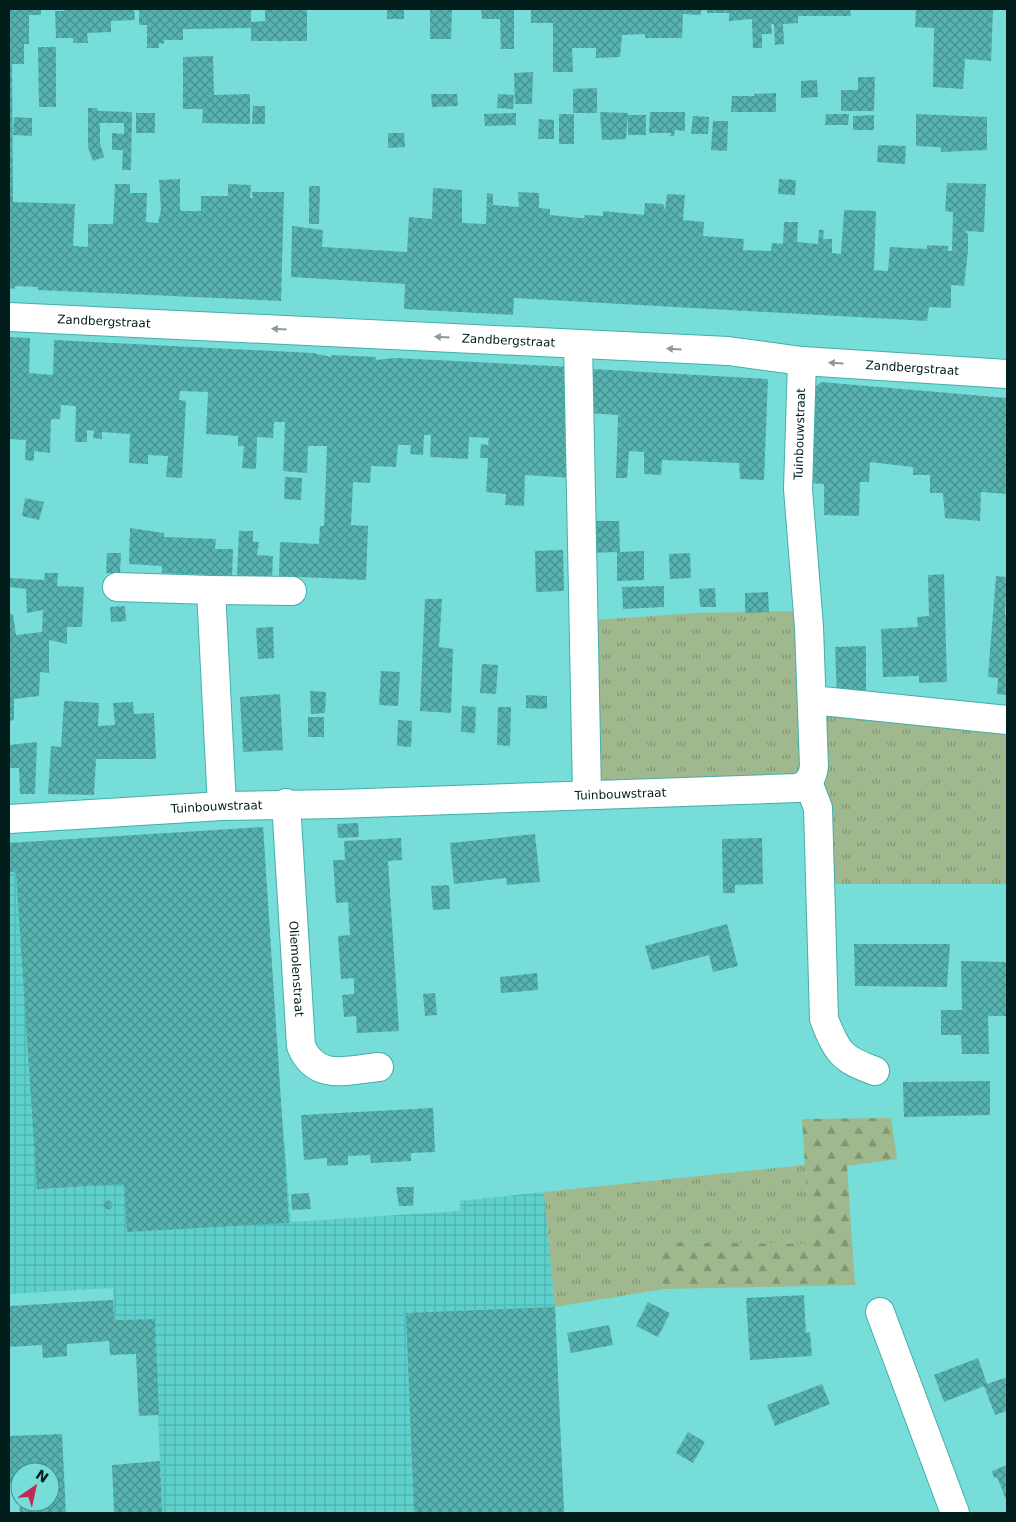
<svg xmlns="http://www.w3.org/2000/svg" width="1016" height="1522" font-family="'DejaVu Sans',sans-serif">
<defs>
<pattern id="industrial-grid" width="8" height="8" patternUnits="userSpaceOnUse" patternTransform="scale(1.25)"><rect width="8" height="8" fill="#5ed1cc"/><path d="M0 4h8M4 0v8" fill="none" stroke="#50b3af"/></pattern>
<pattern id="grass-tufts" width="24" height="20" patternUnits="userSpaceOnUse" patternTransform="scale(1.25)"><rect width="24" height="20" fill="#a0b88e"/><path d="M3 7l-1-3M5 7V3M7 7l1-3M15 17l-1-3M17 17v-4M19 17l1-3" fill="none" stroke="#809573"/></pattern>
<pattern id="forest-firs" width="22" height="20" patternUnits="userSpaceOnUse" patternTransform="scale(1.25)"><rect width="22" height="20" fill="#a0b88e"/><path d="M5 1l3.5 6h-7zM16 11l3.5 6h-7z" fill="#809573"/></pattern>
<pattern id="building-cross-hatch" width="8" height="8" patternUnits="userSpaceOnUse" patternTransform="scale(1.25)"><rect width="8" height="8" fill="#57b3af"/><path d="M0 0l8 8M0 8l8-8" fill="none" stroke="#46918e"/></pattern>
</defs>
<rect width="100%" height="100%" fill="#76ddd9"/>
<polygon fill="url(#industrial-grid)" points="263,827 281,1106 291,1222 460,1211 460,1201 544,1192 555,1307 564,1513 162,1513 154,1319 114,1320 113,1288 9,1294 9,843"/>
<g fill="url(#grass-tufts)">
<polygon points="800,611 804,770 797,777 597,786 593,620 697,613"/>
<polygon points="821,710 1007,731 1007,884 833,884 824,798"/>
<polygon points="805,1165 810,1244 656,1242 664,1289 555,1307 544,1192"/>
</g>
<polygon fill="url(#forest-firs)" points="891,1118 897,1159 847,1166 855,1285 664,1289 656,1242 810,1244 802,1119"/>
<g fill="url(#building-cross-hatch)">
<polygon points="9,9 41,9 41,15 29,15 29,44 24,44 24,64 12,64 13,202 75,204 73,246 88,247 88,224 113,224 115,184 130,184 130,193 147,193 146,222 158,223 161,209 159,180 180,179 180,210 182,211 201,211 201,196 228,196 228,184 251,185 250,198 253,198 252,192 284,192 281,301 38,290 38,287 15,286 15,289 9,288"/>
<polygon points="64,9 134,9 135,20 111,21 111,32 87,33 88,43 73,43 73,38 56,38 55,11 64,11"/>
<polygon points="139,9 251,9 251,22 265,21 265,9 307,9 307,41 251,41 251,28 183,29 183,40 164,40 164,44 159,43 159,48 147,48 147,25 139,25"/>
<rect x="387" y="9" width="17" height="10"/>
<polygon points="430,9 452,9 451,39 430,39"/>
<polygon points="481,9 514,9 514,49 501,49 500,19 482,19"/>
<polygon points="531,9 701,9 701,15 683,14 682,38 645,38 645,34 622,35 620,57 596,58 596,48 572,48 573,72 553,72 553,23 531,23"/>
<polygon points="707,9 850,9 851,16 798,16 798,23 783,24 784,44 775,45 774,24 771,24 772,34 762,34 762,48 753,48 752,19 729,21 729,13 707,13"/>
<polygon points="916,9 993,9 991,61 965,59 963,89 933,87 934,28 915,27"/>
<polygon points="38,47 56,47 56,107 39,107"/>
<polygon points="213,56 214,95 250,94 250,124 202,123 203,109 183,109 183,57"/>
<polygon points="533,72 532,104 515,104 514,73"/>
<polygon points="858,77 875,77 874,111 841,111 841,90 858,90"/>
<polygon points="817,80 818,97 801,98 801,81"/>
<polygon points="597,88 597,113 573,113 573,89"/>
<polygon points="776,93 776,112 731,112 732,96 755,96 754,94"/>
<polygon points="431,94 457,94 458,106 432,107"/>
<polygon points="498,94 514,95 513,109 497,108"/>
<polygon points="253,106 265,106 265,124 252,124"/>
<polygon points="88,108 97,108 98,111 132,112 131,170 122,170 123,150 112,150 112,133 124,134 124,123 100,123 100,143 104,157 93,161 88,147"/>
<polygon points="600,112 628,113 626,139 602,140"/>
<polygon points="650,112 685,112 685,131 675,130 674,136 670,136 671,133 649,133"/>
<rect x="136" y="113" width="19" height="20"/>
<polygon points="516,113 516,125 485,126 484,114"/>
<rect x="559" y="114" width="15" height="30"/>
<polygon points="826,114 849,114 848,125 825,125"/>
<polygon points="916,114 987,117 987,150 941,152 941,148 937,147 916,146"/>
<rect x="628" y="115" width="18" height="20"/>
<polygon points="874,115 874,130 853,130 853,116"/>
<polygon points="693,116 709,117 708,134 691,134"/>
<polygon points="14,117 32,118 32,136 13,135"/>
<polygon points="539,119 554,120 554,139 538,139"/>
<polygon points="713,121 728,121 727,151 711,150"/>
<polygon points="388,133 404,133 405,147 388,148"/>
<polygon points="878,145 906,146 905,164 877,162"/>
<polygon points="779,179 796,180 795,195 778,194"/>
<polygon points="947,183 986,184 984,232 965,231 968,234 968,251 964,286 951,285 951,308 929,307 927,321 514,298 513,315 404,309 405,284 291,277 292,226 323,230 322,247 407,252 409,217 432,219 433,188 462,190 462,223 486,224 487,193 493,194 493,205 519,207 518,192 539,193 539,208 550,209 550,215 580,218 584,218 585,215 603,216 603,211 644,215 645,203 663,204 665,210 667,194 685,195 683,220 704,222 703,236 744,239 743,250 771,251 772,243 783,244 784,222 798,222 797,242 818,244 819,230 824,230 823,239 832,239 832,253 841,254 844,210 876,211 874,270 888,271 890,247 927,249 927,245 948,246 948,251 952,251 953,212 945,211"/>
<polygon points="309,186 320,186 319,224 309,224"/>
<polygon points="9,337 30,338 29,373 53,375 54,340 313,353 331,357 331,355 376,357 376,360 395,358 572,367 575,478 525,475 524,506 505,505 506,494 486,492 488,458 480,458 481,444 488,445 489,438 469,437 468,459 430,457 431,435 424,435 423,455 410,454 411,445 398,445 396,467 371,466 370,483 353,482 351,525 368,526 366,580 279,576 280,542 319,544 320,526 324,526 327,446 308,446 307,473 283,471 285,422 274,422 273,438 257,437 256,469 242,468 244,446 238,446 238,436 206,434 208,392 180,391 179,400 186,401 182,478 166,477 168,456 148,455 148,464 129,463 130,434 102,432 102,439 93,438 94,431 87,430 87,442 75,442 76,406 61,405 60,419 51,419 50,453 34,451 34,461 25,460 26,440 9,439"/>
<polygon points="592,369 768,379 764,480 740,479 739,463 662,460 661,475 644,474 644,452 629,451 627,478 616,478 618,415 586,413"/>
<polygon points="821,382 1007,398 1007,494 981,492 980,521 945,518 943,493 930,493 930,475 913,475 913,467 870,462 869,482 860,482 859,516 824,515 824,484 810,483 814,388"/>
<polygon points="285,477 302,478 301,500 284,499"/>
<polygon points="25,498 44,502 39,520 22,516"/>
<polygon points="591,521 619,521 620,552 644,551 644,580 617,581 617,552 591,553"/>
<polygon points="130,528 164,533 164,537 216,539 215,549 233,549 232,576 162,573 162,566 129,564"/>
<polygon points="239,531 253,531 253,542 259,542 257,555 273,556 272,578 237,576"/>
<polygon points="563,550 564,591 536,592 535,551"/>
<polygon points="107,553 121,553 120,573 106,573"/>
<polygon points="690,553 691,578 670,579 669,554"/>
<polygon points="45,573 58,573 57,586 84,587 82,627 67,627 67,644 49,640 49,673 40,672 39,696 14,699 14,720 9,721 9,614 13,614 16,635 42,632 43,610 27,613 26,589 9,587 9,578 44,580"/>
<polygon points="944,574 947,682 919,683 919,676 883,677 881,629 918,627 917,617 929,616 928,575"/>
<polygon points="996,576 1007,577 1005,615 1007,616 1007,695 997,694 998,678 988,677"/>
<polygon points="664,586 664,607 623,609 622,587"/>
<polygon points="715,588 716,607 700,607 699,589"/>
<polygon points="768,592 769,612 745,613 745,593"/>
<polygon points="425,599 442,599 439,647 453,649 451,713 420,711"/>
<polygon points="125,606 126,621 111,622 110,607"/>
<polygon points="273,627 274,658 258,659 256,628"/>
<polygon points="866,646 866,698 837,696 835,647"/>
<polygon points="482,664 498,665 496,694 480,693"/>
<polygon points="381,671 400,672 398,706 379,705"/>
<polygon points="310,691 326,692 325,713 311,714"/>
<polygon points="280,694 283,750 243,752 240,697"/>
<polygon points="526,695 547,696 547,709 526,708"/>
<polygon points="64,701 99,703 98,726 115,725 113,703 133,702 134,714 154,713 156,759 96,759 94,795 48,794 51,746 61,747"/>
<polygon points="462,706 476,707 475,733 461,732"/>
<polygon points="498,707 511,707 510,746 497,745"/>
<rect x="308" y="717" width="16" height="20"/>
<polygon points="398,720 412,721 411,747 397,746"/>
<polygon points="37,742 35,794 20,794 19,768 9,768 9,745"/>
<polygon points="358,823 359,837 338,838 337,824"/>
<polygon points="263,827 289,1223 127,1232 124,1184 37,1189 16,872 9,872 9,843"/>
<polygon points="535,834 540,882 507,885 506,878 454,884 450,843"/>
<polygon points="401,838 402,860 388,861 399,1031 357,1033 356,1016 344,1017 342,995 354,994 354,978 341,979 338,936 350,935 348,902 336,903 333,860 345,860 344,841"/>
<polygon points="762,838 763,884 735,885 735,893 723,893 722,839"/>
<polygon points="449,885 450,909 433,910 431,886"/>
<polygon points="727,924 738,966 713,972 709,955 652,970 645,946"/>
<polygon points="854,944 950,944 947,987 855,986"/>
<polygon points="961,961 1007,962 1007,1016 988,1016 989,1054 962,1054 961,1035 941,1035 941,1010 962,1010"/>
<polygon points="537,973 538,990 501,993 500,977"/>
<polygon points="435,993 437,1015 425,1016 423,994"/>
<polygon points="990,1081 990,1115 904,1117 903,1082"/>
<polygon points="433,1108 435,1152 411,1153 411,1161 371,1163 370,1155 348,1156 348,1165 327,1166 327,1158 304,1160 301,1115"/>
<polygon points="396,1187 414,1187 413,1206 399,1206"/>
<polygon points="309,1193 311,1209 292,1210 291,1194"/>
<circle cx="108" cy="1205" r="4.5"/>
<polygon points="804,1295 806,1333 810,1332 812,1356 750,1360 746,1298"/>
<polygon points="113,1300 114,1320 155,1319 159,1415 139,1416 136,1354 110,1355 109,1341 67,1344 67,1356 43,1358 42,1345 9,1347 9,1306"/>
<polygon points="648,1302 670,1313 658,1337 636,1326"/>
<polygon points="555,1307 564,1513 414,1513 406,1313"/>
<polygon points="609,1325 613,1345 571,1353 567,1333"/>
<polygon points="978,1358 987,1384 1007,1377 1007,1411 995,1415 984,1386 944,1402 934,1375"/>
<polygon points="822,1384 830,1404 775,1426 767,1405"/>
<polygon points="688,1432 705,1442 693,1463 676,1453"/>
<polygon points="62,1434 66,1513 20,1513 19,1502 50,1502 50,1472 20,1472 20,1489 18,1482 9,1483 9,1436"/>
<polygon points="160,1461 162,1513 114,1513 112,1465"/>
<polygon points="1007,1465 1007,1502 997,1477 994,1478 992,1471"/>
</g>
<g fill="none" stroke-linecap="round" stroke-linejoin="round">
<defs>
<g id="minor">
<path id="s1" d="M9 317 728 351 802 361 1007 374"/>
<polyline points="578,344 587,793"/>
<polyline points="117,587 211,590 222,806"/>
<polyline points="211,590 292,591"/>
<polyline points="812,700 1007,720"/>
<path d="M808 782 818 808 824 1019C837 1052 841 1059 875 1071"/>
<path id="s2" d="M286 803 301 1046C316 1082 348 1070 379 1067"/>
<path id="s3" d="M9 819 222 806 338 804 797 788C808 785 813 777 814 766L809 627 798 489 802 361"/>
<polyline points="880,1312 955,1513"/>
</g>
</defs>
<use href="#minor" stroke="#44aeab" stroke-width="30"/>
<use href="#minor" stroke="#fff" stroke-width="28"/>
</g>
<defs><path id="oneway-solid" d="M-6-.8H1V-3.2L6.5 0L1 3.2V.8H-6Z" transform="scale(1.25)"/></defs>
<g fill="#8c9999">
<use href="#oneway-solid" transform="translate(279 329) rotate(-177)"/>
<use href="#oneway-solid" transform="translate(442 337) rotate(-177)"/>
<use href="#oneway-solid" transform="translate(674 349) rotate(-177)"/>
<use href="#oneway-solid" transform="translate(836 363) rotate(-176)"/>
</g>
<g text-anchor="middle" dominant-baseline="central" stroke-width="4.5" stroke-linejoin="round" paint-order="stroke">
<g font-size="12" fill="#001d1c" stroke="#76ddd9">
<text stroke="none"><textPath href="#s1" startOffset="95">Zandbergstraat</textPath></text>
<text stroke="none"><textPath href="#s1" startOffset="500">Zandbergstraat</textPath></text>
<text stroke="none"><textPath href="#s1" startOffset="905">Zandbergstraat</textPath></text>
<text stroke="none"><textPath href="#s3" startOffset="1151">Tuinbouwstraat</textPath></text>
<text stroke="none"><textPath href="#s3" startOffset="612">Tuinbouwstraat</textPath></text>
<text stroke="none"><textPath href="#s3" startOffset="208">Tuinbouwstraat</textPath></text>
<text stroke="none"><textPath href="#s2" startOffset="166">Oliemolenstraat</textPath></text>
</g>
</g>
<rect width="1016" height="1522" fill="none" stroke="#001d1c" stroke-width="20"/>
<g transform="translate(35 1487) rotate(34)"><circle r="24" fill="#76ddd9" stroke="#47908d"/>
<path d="M0-4L9 19L0 12L-9 19Z" fill="#bd2c50"/>
<text y="-8" font-size="14" font-weight="bold" text-anchor="middle" fill="#001d1c">N</text>
</g>
</svg>
